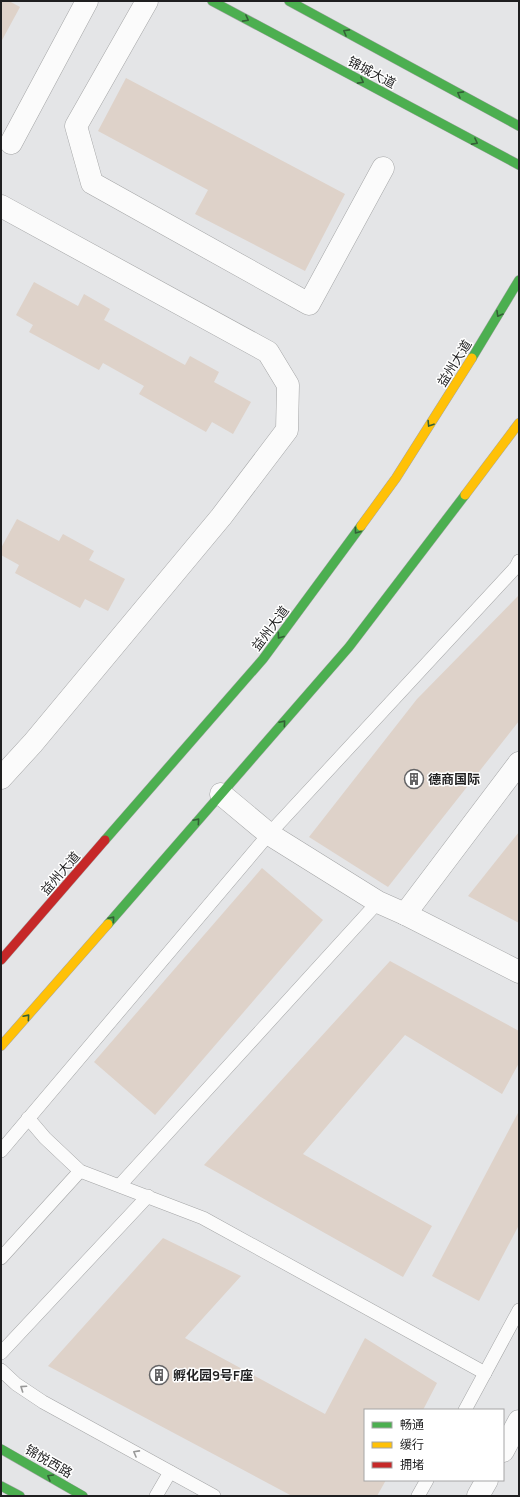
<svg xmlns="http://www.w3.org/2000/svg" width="520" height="1497" font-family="Manrope,'Noto Sans SC',sans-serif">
<rect width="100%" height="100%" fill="#e4e5e7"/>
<g fill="#ded2c9">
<polygon points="1,1 9,1 20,7 1,42"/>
<polygon points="126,78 345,194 305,271 195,214 208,190 98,131"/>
<polygon points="34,282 78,306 84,294 110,309 104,320 185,365 190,356 219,372 214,382 251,402 233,434 212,422 206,432 139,394 144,386 103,363 99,370 29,332 33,325 16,315"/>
<polygon points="17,519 59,541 63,534 94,551 89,560 125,579 108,611 85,599 80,608 15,573 19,565 1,555 1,548"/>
<polygon points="519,595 519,721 388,887 309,837 417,699"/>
<polygon points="519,832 519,923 468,896"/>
<polygon points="262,868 323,920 155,1115 94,1062"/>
<polygon points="390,961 519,1031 519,1063 502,1094 405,1035 303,1154 432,1226 403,1277 204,1165"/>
<polygon points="519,1111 519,1225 479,1301 432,1276"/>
<polygon points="163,1238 241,1276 185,1338 325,1414 365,1338 437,1383 423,1410 365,1410 365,1480 386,1480 377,1496 292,1496 48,1366"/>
</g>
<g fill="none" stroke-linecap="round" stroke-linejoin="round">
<defs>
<g id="lane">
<polyline points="28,1118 45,1138 80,1171 203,1218 485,1373"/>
<polyline points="1,1151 269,834 516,567 519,561"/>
<polyline points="120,1185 378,902"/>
<polyline points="1,1258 80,1171"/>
<polyline points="1,1353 148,1196"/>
<polyline points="1,1370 16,1384 43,1402 214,1496"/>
<polyline points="465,1410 519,1310"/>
<polyline points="156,1496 170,1472"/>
<polyline points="418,1496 427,1480"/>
</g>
<g id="street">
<polyline points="147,1 76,126 92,183 309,304 383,168"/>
<polyline points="11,143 87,1"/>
<polyline points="1,206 268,352 288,385 287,430 221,517 33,743 1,778"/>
<polyline points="221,794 269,834 378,902 405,914 519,972"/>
<polyline points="405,914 519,763"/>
<polyline points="503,1451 519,1421"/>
<polyline points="478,1496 487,1480"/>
</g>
<g id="fast">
<polyline points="212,1 519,165"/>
<polyline points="289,1 519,126"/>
<polyline points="472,358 519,280"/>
<polyline points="105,840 263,659 361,526"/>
<polyline points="108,924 349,647 465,495"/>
<polyline points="1,1449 83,1496"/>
<polyline points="1,1486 20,1496"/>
</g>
<g id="slow">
<polyline points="465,495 519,423"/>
<polyline points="361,526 396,478 472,358"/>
<polyline points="1,1046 108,924"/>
</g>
<polyline id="jam" points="1,960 105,840"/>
</defs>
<use href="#lane" stroke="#a4a5a6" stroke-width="14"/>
<use href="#street" stroke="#a4a5a6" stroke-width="23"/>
<use href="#fast" stroke="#a4a5a6" stroke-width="10"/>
<use href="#slow" stroke="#a4a5a6" stroke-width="10"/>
<use href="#jam" stroke="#a4a5a6" stroke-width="10"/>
<use href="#lane" stroke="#fbfbfb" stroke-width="13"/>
<use href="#street" stroke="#fbfbfb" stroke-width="22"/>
<use href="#fast" stroke="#4caf50" stroke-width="9"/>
<use href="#slow" stroke="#ffc107" stroke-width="9"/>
<use href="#jam" stroke="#c62828" stroke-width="9"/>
</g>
<defs><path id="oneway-chevron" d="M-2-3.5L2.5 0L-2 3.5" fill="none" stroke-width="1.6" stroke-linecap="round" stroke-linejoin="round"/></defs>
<g stroke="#336036">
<use href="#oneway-chevron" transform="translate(246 19) rotate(28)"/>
<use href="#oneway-chevron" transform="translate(346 32) rotate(-151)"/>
<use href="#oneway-chevron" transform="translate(361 81) rotate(28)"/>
<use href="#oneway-chevron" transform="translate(460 94) rotate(-151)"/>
<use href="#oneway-chevron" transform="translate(475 142) rotate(28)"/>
<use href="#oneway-chevron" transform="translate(499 314) rotate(120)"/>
<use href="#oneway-chevron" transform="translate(430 424) rotate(122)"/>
<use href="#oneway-chevron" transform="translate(357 531) rotate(126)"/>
<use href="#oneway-chevron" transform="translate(280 636) rotate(126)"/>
<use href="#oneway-chevron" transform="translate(283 723) rotate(-49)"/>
<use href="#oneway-chevron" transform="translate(197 821) rotate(-49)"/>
<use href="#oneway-chevron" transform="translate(112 919) rotate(-49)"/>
<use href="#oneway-chevron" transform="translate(27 1017) rotate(-49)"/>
<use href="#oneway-chevron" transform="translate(50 1477) rotate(-150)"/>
</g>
<g stroke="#989898">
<use href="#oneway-chevron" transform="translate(23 1388) rotate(-146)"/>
<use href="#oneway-chevron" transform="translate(136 1453) rotate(-151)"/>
</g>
<defs>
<symbol id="building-ring" viewBox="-11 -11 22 22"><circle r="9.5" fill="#fff" stroke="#646466" stroke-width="1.5"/><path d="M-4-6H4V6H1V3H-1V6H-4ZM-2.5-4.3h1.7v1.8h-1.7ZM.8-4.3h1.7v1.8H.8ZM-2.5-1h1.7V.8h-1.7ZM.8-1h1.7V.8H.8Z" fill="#646466"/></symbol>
</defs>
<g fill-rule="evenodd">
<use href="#building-ring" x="403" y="768" width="22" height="22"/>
<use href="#building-ring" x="148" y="1364" width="22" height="22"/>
</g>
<g text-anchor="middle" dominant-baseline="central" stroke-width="3" stroke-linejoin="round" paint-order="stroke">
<g font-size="13" fill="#1f1f20" stroke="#fff">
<text transform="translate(372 72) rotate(28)">锦城大道</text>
<text transform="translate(454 363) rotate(-58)">益州大道</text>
<text transform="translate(270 628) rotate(-53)">益州大道</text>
<text transform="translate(60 873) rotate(-49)">益州大道</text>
<text transform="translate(49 1461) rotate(30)">锦悦西路</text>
</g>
<g font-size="13" font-weight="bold" fill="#1f1f20" stroke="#fff" text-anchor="start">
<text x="428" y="779">德商国际</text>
<text x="173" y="1375">孵化园9号F座</text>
</g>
</g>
<rect width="520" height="1497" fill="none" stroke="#1f1f20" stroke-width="4"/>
<rect x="364" y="1409" width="140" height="72" fill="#ffffff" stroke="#a5a5a6"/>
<rect x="372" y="1422" width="20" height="6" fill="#4caf50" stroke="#a5a5a6"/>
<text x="400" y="1429" font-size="12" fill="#1f1f20">畅通</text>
<rect x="372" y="1442" width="20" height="6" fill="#ffc107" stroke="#a5a5a6"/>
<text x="400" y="1449" font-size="12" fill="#1f1f20">缓行</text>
<rect x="372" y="1462" width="20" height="6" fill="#c62828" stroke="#a5a5a6"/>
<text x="400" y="1469" font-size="12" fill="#1f1f20">拥堵</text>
</svg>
